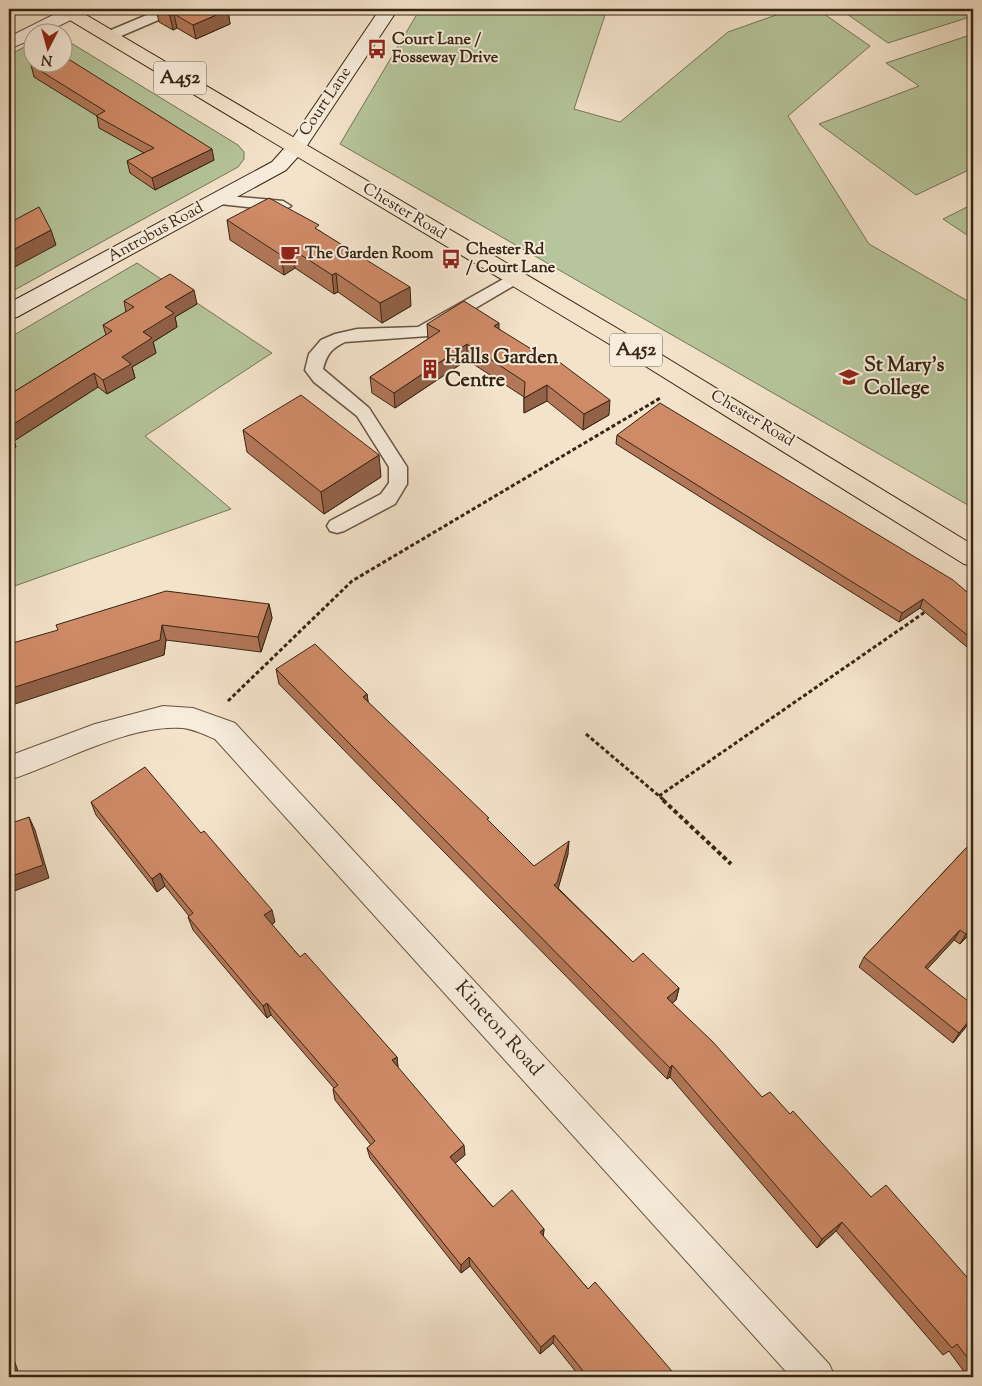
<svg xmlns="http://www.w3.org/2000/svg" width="982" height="1386" font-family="'Sorts Mill Goudy',serif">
<rect width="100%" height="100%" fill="#f4e3cb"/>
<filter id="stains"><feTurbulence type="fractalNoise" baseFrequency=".004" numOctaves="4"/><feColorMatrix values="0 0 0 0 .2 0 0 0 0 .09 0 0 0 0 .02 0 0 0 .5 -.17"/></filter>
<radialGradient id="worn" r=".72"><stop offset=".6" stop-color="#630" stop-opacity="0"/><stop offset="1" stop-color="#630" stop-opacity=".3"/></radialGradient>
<g fill="#b6c59b" stroke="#767556">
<polygon points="420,9 607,9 574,109 620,122 728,32 793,9 817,9 870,46 788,116 869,244 973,304 973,508 340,144"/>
<polygon points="840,9 973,9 973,16 888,43"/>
<polygon points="973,34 973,168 916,195 819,124 919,86 886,63"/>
<polygon points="63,41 71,43 238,145 244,152 244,159 238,167 9,293 9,55 32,43 32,62 62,62"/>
<polygon points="973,204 973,239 943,219"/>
<polygon points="137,263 272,353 145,436 231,509 9,588 9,338"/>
</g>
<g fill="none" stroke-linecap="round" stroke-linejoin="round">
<defs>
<g id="lane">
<polygon points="161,9 179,9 177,12 114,39 104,39 102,36 104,33"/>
<polygon points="217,195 283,201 291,206 283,211 211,203 209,200"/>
<path d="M514 273 520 274 522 278 520 282 428 336 345 342C331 349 327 354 323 369L369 408 407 467V484L395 504 344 531 337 533 330 531 327 526 330 521 381 494 389 483V467L357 416 314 382 305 370 309 354 321 340 335 334 357 329 418 327Z"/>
</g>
<g id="street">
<polygon points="65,9 75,9 80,13 77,17 46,32 32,32 32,39 9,49 9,37"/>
<path d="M163 706 193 708 235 723 829 1364 835 1377H791L215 739C205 735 194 729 182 728 128 724 60 764 9 780V756L95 724Z"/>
</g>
<polygon id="secondary" points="380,9 398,9 304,150 286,170 17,317 9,319 9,303 272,162 290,142"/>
<polygon id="highway" points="55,9 76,9 642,343 973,545 973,566 964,564 626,354 58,13"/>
</defs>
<use href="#lane" stroke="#665440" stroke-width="3"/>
<use href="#street" stroke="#665440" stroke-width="2"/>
<use href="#secondary" stroke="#362512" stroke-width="2"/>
<use href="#highway" stroke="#362512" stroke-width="2"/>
<g stroke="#362512" stroke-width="3" stroke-dasharray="4 2.5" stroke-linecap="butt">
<polyline points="228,701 352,581 662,397"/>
<polyline points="586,734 665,801"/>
<polyline points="659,796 928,610"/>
</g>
<polyline stroke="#362512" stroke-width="4" stroke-dasharray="4.5 3" stroke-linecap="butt" points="663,800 731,864"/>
<use href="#lane" fill="#f8eddd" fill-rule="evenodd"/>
<use href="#street" fill="#f8eddd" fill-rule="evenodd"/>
<use href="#secondary" fill="#f8eddd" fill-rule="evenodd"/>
<use href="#highway" fill="#f4e3cb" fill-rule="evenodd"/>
</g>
<g fill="#b27759" stroke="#362512">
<polygon points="136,9 226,9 228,10 230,24 196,39 177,28 173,30 159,22 156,9 145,14"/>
<polygon points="31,65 214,160 155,190 130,173 127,161 144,153 99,128 97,116 34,77"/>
<polygon points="227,220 320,231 411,306 382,323 338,292 334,294 295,268 284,275 230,240"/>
<polygon points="124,301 197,304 175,317 177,327 153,342 156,353 132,367 135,378 107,394 98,387 14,441 16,447 9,449 9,395 106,335 103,325 126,312"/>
<polygon points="427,324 499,329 609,415 583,430 547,401 524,413 524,397 467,360 395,408 372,393 370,377 428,339"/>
<polygon points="243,430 381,477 324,514 247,452"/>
<polygon points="617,435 973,597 973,652 920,608 899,622 616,444"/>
<polygon points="269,604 272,618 261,652 166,640 164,655 9,644"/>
<polygon points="276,669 367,694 368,702 534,866 568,854 558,888 633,962 679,988 676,1000 672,1003 762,1097 790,1114 871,1197 973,1284 973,1377 968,1377 949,1351 943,1355 836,1231 817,1248 670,1077 667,1079 279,684"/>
<polygon points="91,802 275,922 272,925 300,957 397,1057 398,1068 465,1155 455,1163 493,1207 544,1229 543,1237 588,1289 677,1377 580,1377 553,1343 540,1354 470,1266 461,1273 370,1158 367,1148 371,1145 335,1100 333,1089 334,1088 271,1015 267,1018 193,930 188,917 189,916 165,886 157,892 96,815"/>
<polygon points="968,846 973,930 960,944 954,940 927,969 973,1018 953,1043 859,967 864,957"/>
</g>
<g fill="#916148" stroke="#362512">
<polygon points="144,9 156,9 145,14"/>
<polygon points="228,10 230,24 196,39 193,25"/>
<polygon points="174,14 177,28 173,30 170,16"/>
<polygon points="212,149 214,160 155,190 152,178"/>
<polygon points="51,230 56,245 9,270 9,252"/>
<polygon points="292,249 295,268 284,275 281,255"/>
<polygon points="336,273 338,292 334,294 332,275"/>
<polygon points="410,287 411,306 382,323 380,303"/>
<polygon points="194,290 197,304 175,317 177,327 153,342 156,353 132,367 135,378 107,394 103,380 122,357 165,307"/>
<polygon points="499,323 499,338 494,326"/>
<polygon points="467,344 467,360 395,408 394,393"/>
<polygon points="94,373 98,387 14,441 16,447 9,449 9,427"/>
<polygon points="547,385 547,401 524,413 524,398"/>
<polygon points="610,400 609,415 583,430 584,414"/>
<polygon points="379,455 381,477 324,514 321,492"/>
<polygon points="923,599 920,608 899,622 902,613"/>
<polygon points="269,604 272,618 261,652 258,637"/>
<polygon points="162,625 166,640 164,655 9,706 9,689"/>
<polygon points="367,694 369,708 363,697"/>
<polygon points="29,817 35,830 49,878 9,893 9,877"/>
<polygon points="569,841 568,854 556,896 554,885"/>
<polygon points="160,873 165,886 157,892 152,879"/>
<polygon points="272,910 275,922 267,928 264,915"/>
<polygon points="973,926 973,930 960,944 966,934"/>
<polygon points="960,930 954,940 919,978 925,967"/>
<polygon points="679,988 676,1000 664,1010 667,998"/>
<polygon points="267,1003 271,1015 267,1018 263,1006"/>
<polygon points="973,1016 973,1018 953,1043 959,1033"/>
<polygon points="397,1057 398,1068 392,1060"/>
<polygon points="672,1065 670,1077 667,1079 670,1068"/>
<polygon points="464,1145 465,1155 451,1167 450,1157"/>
<polygon points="842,1222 836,1231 817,1248 822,1239"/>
<polygon points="544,1229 543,1238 540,1232"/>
<polygon points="469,1257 470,1266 461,1273 461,1265"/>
<polygon points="554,1335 553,1343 540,1354 541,1347"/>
<polygon points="9,1345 20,1377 14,1377 9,1362"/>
</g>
<g fill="#cf8a67" stroke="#362512">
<polygon points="158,9 226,9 228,10 193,25 174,14 170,16"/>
<polygon points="62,55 212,149 152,178 127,161 154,148 96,116 105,111 31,65 32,62 62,62"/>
<polygon points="269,198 319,225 315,228 410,287 380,303 336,273 332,275 292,249 281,255 227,220"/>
<polygon points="39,207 51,230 9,252 9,223"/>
<polygon points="170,274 194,290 165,307 174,313 143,332 152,338 122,357 131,364 103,380 94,373 9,427 11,433 9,434 9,395 112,331 103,325 134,307 124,301"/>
<polygon points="464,301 499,323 494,326 549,360 554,358 610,400 584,414 547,385 524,398 525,382 467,344 394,393 370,377 440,331 427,324"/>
<polygon points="301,395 379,455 321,492 243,430"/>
<polygon points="660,403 953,580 973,597 973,640 923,599 902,613 617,435"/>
<polygon points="166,591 269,604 258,637 162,625 160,640 9,689 9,644 58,630 56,625"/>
<polygon points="315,644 367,694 363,697 489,818 487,819 534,866 569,841 557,883 554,885 633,962 643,953 679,988 667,998 713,1042 762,1097 770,1092 790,1114 793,1111 871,1197 886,1185 973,1284 973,1365 957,1344 952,1348 842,1222 822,1239 672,1065 670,1068 276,669"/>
<polygon points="145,767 201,833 204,831 272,910 264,915 300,957 305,953 397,1057 392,1060 464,1145 450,1157 493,1207 512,1190 544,1229 540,1232 588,1289 595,1282 677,1377 588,1377 554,1335 541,1347 469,1257 461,1265 367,1148 375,1141 333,1089 338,1085 267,1003 263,1006 188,917 193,913 160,873 152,879 91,802"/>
<polygon points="29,817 43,865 9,877 9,824"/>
<polygon points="968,846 973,850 973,926 966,934 960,930 925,967 973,1005 973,1016 959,1033 864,957"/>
<polygon points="9,1362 14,1377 9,1377"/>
</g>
<defs>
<symbol id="bus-bare" viewBox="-9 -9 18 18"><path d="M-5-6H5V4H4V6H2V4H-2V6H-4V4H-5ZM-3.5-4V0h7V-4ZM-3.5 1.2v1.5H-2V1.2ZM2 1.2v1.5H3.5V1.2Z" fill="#8f2418" stroke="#f8eddd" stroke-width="2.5" paint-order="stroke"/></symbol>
<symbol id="cafe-bare" viewBox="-9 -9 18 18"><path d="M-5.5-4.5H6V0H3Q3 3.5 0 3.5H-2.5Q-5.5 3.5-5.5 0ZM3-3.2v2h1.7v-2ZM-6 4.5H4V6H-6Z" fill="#8f2418" stroke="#f8eddd" stroke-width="2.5" paint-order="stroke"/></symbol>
<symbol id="building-bare" viewBox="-9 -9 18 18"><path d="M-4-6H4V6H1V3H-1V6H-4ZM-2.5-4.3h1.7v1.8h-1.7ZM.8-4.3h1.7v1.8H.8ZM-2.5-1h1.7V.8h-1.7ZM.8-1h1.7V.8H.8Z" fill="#8f2418" stroke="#f8eddd" stroke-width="2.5" paint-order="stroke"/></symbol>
<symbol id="university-bare" viewBox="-9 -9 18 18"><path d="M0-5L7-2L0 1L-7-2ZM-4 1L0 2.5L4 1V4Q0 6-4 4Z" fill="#8f2418" stroke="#f8eddd" stroke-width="2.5" paint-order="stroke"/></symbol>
</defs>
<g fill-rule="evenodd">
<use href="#bus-bare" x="363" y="35" width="28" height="28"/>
<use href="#cafe-bare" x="276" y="240" width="28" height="28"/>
<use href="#bus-bare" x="437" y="245" width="28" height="28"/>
<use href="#building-bare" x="416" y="355" width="28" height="28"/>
<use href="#university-bare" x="835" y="363" width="28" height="28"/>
</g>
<g text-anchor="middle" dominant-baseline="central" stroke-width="4" stroke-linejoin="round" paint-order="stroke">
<g font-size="16" font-weight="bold" fill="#362512" stroke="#f8eddd" text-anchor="start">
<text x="392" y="40">Court Lane /<tspan x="392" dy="18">Fosseway Drive</tspan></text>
<text x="466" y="250">Chester Rd<tspan x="466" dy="18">/ Court Lane</tspan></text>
<text x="305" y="254">The Garden Room</text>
</g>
<g font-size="16" fill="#362512" stroke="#f8eddd">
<text transform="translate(326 102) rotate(-56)">Court Lane</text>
<text transform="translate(404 212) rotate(31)">Chester Road</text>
<text transform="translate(156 233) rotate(-29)">Antrobus Road</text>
<text transform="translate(752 419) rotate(31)">Chester Road</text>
</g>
<g fill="#f8eddd" stroke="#70614f" stroke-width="1">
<rect x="154" y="61.5" width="52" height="33" rx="4"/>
<rect x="610" y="333.5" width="52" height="33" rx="4"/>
</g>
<g font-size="19" font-weight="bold" fill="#362512">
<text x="180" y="78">A452</text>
<text x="636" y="350">A452</text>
</g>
<g font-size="20" font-weight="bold" fill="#362512" stroke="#f8eddd" text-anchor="start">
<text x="445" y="358">Halls Garden<tspan x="445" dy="23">Centre</tspan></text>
<text x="864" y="366">St Mary's<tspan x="864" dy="23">College</tspan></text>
</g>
<g font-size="20" fill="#362512" stroke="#f8eddd">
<text transform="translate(498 1029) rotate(48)">Kineton Road</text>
</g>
</g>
<rect width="982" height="1386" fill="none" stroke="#f4e3cb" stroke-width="30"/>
<rect x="10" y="10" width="962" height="1366" fill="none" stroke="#362512" stroke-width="2.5"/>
<rect x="15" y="15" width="952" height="1356" fill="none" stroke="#362512"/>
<g transform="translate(48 48) rotate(186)"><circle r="24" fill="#f8eddd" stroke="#aa9d8c"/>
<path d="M0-4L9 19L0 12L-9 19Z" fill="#8f2418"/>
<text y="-8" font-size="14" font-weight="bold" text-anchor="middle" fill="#362512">N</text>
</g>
<rect width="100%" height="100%" filter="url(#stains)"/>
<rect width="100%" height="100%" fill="url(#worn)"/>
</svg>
